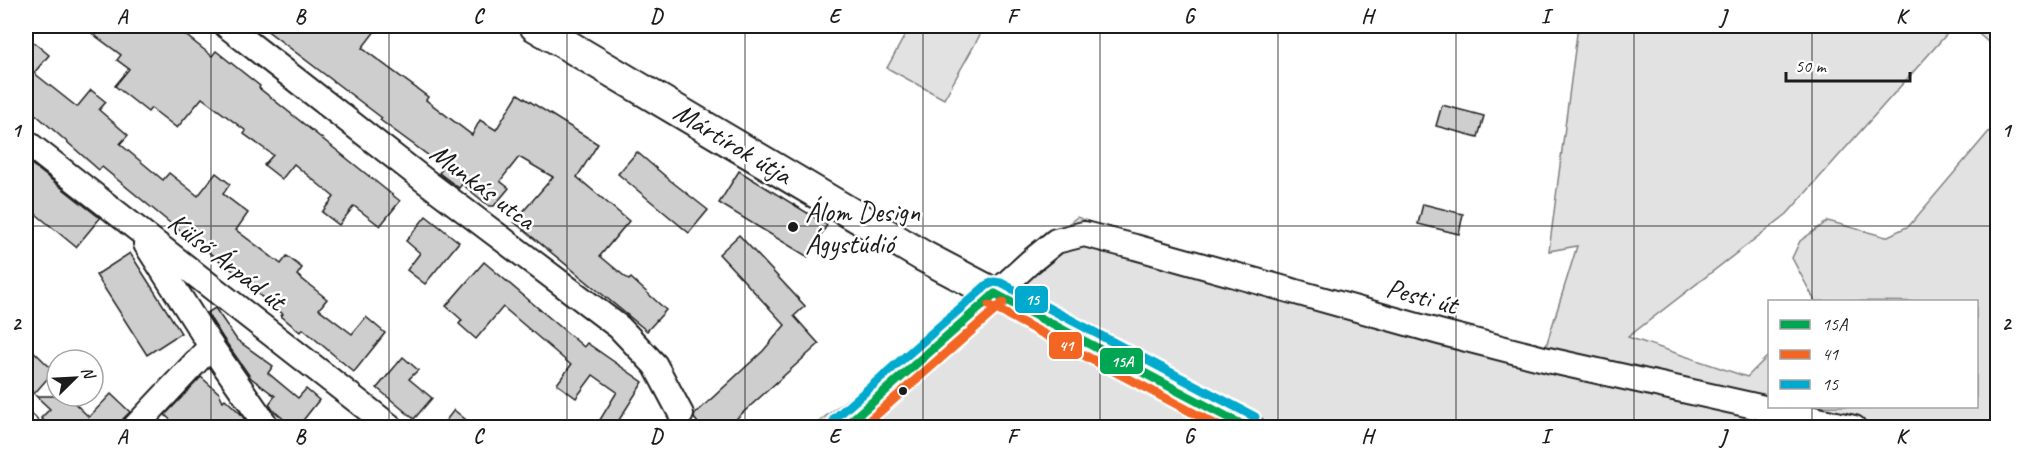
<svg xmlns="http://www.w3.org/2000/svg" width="2023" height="453" font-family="Caveat,sans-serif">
<rect width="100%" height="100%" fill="#fff"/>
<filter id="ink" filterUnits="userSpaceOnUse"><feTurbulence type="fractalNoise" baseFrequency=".0167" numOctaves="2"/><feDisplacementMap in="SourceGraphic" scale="12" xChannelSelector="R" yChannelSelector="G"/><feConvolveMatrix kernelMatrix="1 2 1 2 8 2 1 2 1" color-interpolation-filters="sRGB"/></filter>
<g filter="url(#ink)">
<g fill="#e2e2e2" stroke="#7f7f7f" stroke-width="1.5">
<polygon points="910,26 985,26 944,99 887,68"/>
<polygon points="1578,26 1954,26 1787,214 1628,337 1747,377 1769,355 1770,406 1976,406 1976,302 1815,301 1792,258 1800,241 1828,221 1886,237 1909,226 1997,122 1997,427 811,428 1077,217 1215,269 1542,359 1577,246 1549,251"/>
<polygon points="1970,26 1997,26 1997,50"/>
</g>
<g fill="#cecece" stroke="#1c1c1c" stroke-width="1.5">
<polygon points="82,26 174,26 212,56 216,51 260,86 259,88 400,201 380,226 354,206 339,225 322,212 334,197 294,164 282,179 264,165 273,155 244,134 246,131 202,98 177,128 151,108 148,112 115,86 129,69 117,60 121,55"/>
<polygon points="261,26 379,26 362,48 428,97 426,100 472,135 480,120 496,130 518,94 598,144 577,177 629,221 600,256 629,280 631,278 666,310 647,331 514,222 553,177 519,157 500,181 509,188 494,206 489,206 462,184 459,188 439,173 444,167 380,120 382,118"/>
<polygon points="26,36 49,55 34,73 77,107 91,90 106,102 99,110 128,135 120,144 163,180 169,173 198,196 216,173 230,184 223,194 248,213 236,230 281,264 287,256 302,268 297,275 327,299 319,309 352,334 366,317 385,333 354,372 303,329 300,332 281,316 283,314 258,294 260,291 175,227 102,167 99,170 26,106"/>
<polygon points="1442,105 1484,116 1478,137 1436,126"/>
<polygon points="637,152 671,181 708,210 689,233 618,174"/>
<polygon points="26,160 100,218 76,247 26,206"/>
<polygon points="739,171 827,225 808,257 719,203"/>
<polygon points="1423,204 1463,214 1459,234 1418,224"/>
<polygon points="426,216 459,242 425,284 407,270 420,253 406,241"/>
<polygon points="739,235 805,306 794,316 819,344 726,428 702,428 694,418 695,414 763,351 785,325 719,254"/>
<polygon points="130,253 181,333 147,355 96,275"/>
<polygon points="484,262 584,347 587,343 643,382 614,428 595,428 617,392 593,375 576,398 557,384 571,365 503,307 476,339 459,324 462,320 446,306"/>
<polygon points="215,308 237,340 273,366 268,373 298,398 306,389 319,400 297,428 294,428 273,410 269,404 275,396 251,378 223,338 207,313"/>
<polygon points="26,344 54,371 34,394 26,386"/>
<polygon points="403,357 418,370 409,379 432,398 414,419 377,388"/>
<polygon points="201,377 219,393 223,401 225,399 241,414 250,428 179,428 165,415"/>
<polygon points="111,394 130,412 123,419 120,428 51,428 41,418 50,409 36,396 67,396 89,417"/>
<polygon points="454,410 476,428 440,428"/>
</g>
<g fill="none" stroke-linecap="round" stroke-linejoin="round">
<defs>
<g id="minor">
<polyline points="227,26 424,180 619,327 655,365 681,414"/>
<polyline points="26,142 392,428"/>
<polyline points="146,244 211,346 268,428"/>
<polyline points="26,426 27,428"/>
<polyline points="134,428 211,346"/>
<polyline points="842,428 995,294 1030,262 1056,241 1084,234 1135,247 1439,332 1548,360 1854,428"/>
</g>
<polyline id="major" points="535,26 923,256 1249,428"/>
</defs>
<use href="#minor" stroke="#1c1c1c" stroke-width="28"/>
<use href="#major" stroke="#1c1c1c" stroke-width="34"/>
<use href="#minor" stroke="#fff" stroke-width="24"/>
<use href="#major" stroke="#fff" stroke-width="30"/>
<defs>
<g id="bus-1">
<polyline points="995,294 1248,428"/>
<polyline points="843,428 995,294"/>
</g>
<g id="bus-2">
<polyline points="989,305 1222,428"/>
<polyline points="861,428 1003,303"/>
</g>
<polyline id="bus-3" points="834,419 987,285 994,282 1001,283 1255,417"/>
</defs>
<use href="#bus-1" stroke="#fff" stroke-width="14"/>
<use href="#bus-2" stroke="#fff" stroke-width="14"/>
<use href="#bus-3" stroke="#fff" stroke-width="14"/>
<use href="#bus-1" stroke="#00a651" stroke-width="9"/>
<use href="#bus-2" stroke="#f26522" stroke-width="9"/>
<use href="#bus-3" stroke="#00a9ce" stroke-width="9"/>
</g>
</g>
<path fill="none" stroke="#1c1c1c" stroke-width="1.5" stroke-opacity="0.55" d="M211 26V428M389 26V428M567 26V428M745 26V428M923 26V428M1100 26V428M1278 26V428M1456 26V428M1634 26V428M1812 26V302M26 226H1998M1812 406V428"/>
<g fill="#1c1c1c" stroke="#fff" stroke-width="2">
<circle cx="793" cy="227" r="6"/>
<circle cx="903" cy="391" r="5"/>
</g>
<g text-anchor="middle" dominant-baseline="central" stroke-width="5" stroke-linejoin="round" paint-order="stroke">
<g font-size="28" fill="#1c1c1c" stroke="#fff">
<text transform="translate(733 143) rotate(31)">Mártírok útja</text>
<text transform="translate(483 186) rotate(37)">Munkás utca</text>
<text transform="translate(227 261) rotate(38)">Külső Árpád út</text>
<text transform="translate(1422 296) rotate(15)">Pesti út</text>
</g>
<g font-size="28" fill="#1c1c1c" stroke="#fff" text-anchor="start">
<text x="805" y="211">Álom Design<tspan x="805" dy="32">Ágystúdió</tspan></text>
</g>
</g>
<g stroke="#fff" stroke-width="2">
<rect x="1014" y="285" width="35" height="29" rx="6" fill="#00a9ce"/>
<rect x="1048" y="331" width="35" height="29" rx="6" fill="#f26522"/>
<rect x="1099" y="347" width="45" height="28" rx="6" fill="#00a651"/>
</g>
<g font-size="16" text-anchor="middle" font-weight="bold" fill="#fff">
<text x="1032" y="305">15</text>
<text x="1066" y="351">41</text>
<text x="1122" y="367">15A</text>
</g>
<rect width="2023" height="453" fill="none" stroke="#fff" stroke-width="66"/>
<rect x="1768" y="300" width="210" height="108" fill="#ffffff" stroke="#a4a4a4" stroke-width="1.5"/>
<rect x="1780" y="320" width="30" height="9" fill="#00a651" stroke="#a4a4a4" stroke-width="1.5"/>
<text x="1822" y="330" font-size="18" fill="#1c1c1c">15A</text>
<rect x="1780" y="350" width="30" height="9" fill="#f26522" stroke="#a4a4a4" stroke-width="1.5"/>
<text x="1822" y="360" font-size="18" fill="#1c1c1c">41</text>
<rect x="1780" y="380" width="30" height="9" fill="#00a9ce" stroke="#a4a4a4" stroke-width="1.5"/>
<text x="1822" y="390" font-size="18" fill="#1c1c1c">15</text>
<g transform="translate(75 378) rotate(66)"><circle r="28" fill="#ffffff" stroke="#a4a4a4" stroke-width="1.5"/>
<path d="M0-4.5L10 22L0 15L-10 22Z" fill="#1c1c1c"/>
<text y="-9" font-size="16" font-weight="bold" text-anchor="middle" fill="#1c1c1c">N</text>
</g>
<path d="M1786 72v9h124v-9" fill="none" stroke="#1c1c1c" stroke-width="3"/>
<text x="1795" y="72" font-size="18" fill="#1c1c1c" stroke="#ffffff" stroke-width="4.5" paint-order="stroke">50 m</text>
<rect x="33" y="33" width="1957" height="387" fill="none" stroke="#1c1c1c" stroke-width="2"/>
<g font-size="20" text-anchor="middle" font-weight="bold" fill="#1c1c1c">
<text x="122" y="23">A</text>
<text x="300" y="23">B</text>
<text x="478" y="23">C</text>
<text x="656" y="23">D</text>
<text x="834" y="23">E</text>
<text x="1012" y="23">F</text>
<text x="1189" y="23">G</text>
<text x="1367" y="23">H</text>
<text x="1545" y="23">I</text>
<text x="1723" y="23">J</text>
<text x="1901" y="23">K</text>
<text x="16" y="137">1</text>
<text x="2006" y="137">1</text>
<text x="16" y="330">2</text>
<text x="2006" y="330">2</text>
<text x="122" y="443">A</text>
<text x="300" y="443">B</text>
<text x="478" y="443">C</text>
<text x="656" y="443">D</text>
<text x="834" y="443">E</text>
<text x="1012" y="443">F</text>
<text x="1189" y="443">G</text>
<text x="1367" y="443">H</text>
<text x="1545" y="443">I</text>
<text x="1723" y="443">J</text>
<text x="1901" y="443">K</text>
</g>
</svg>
